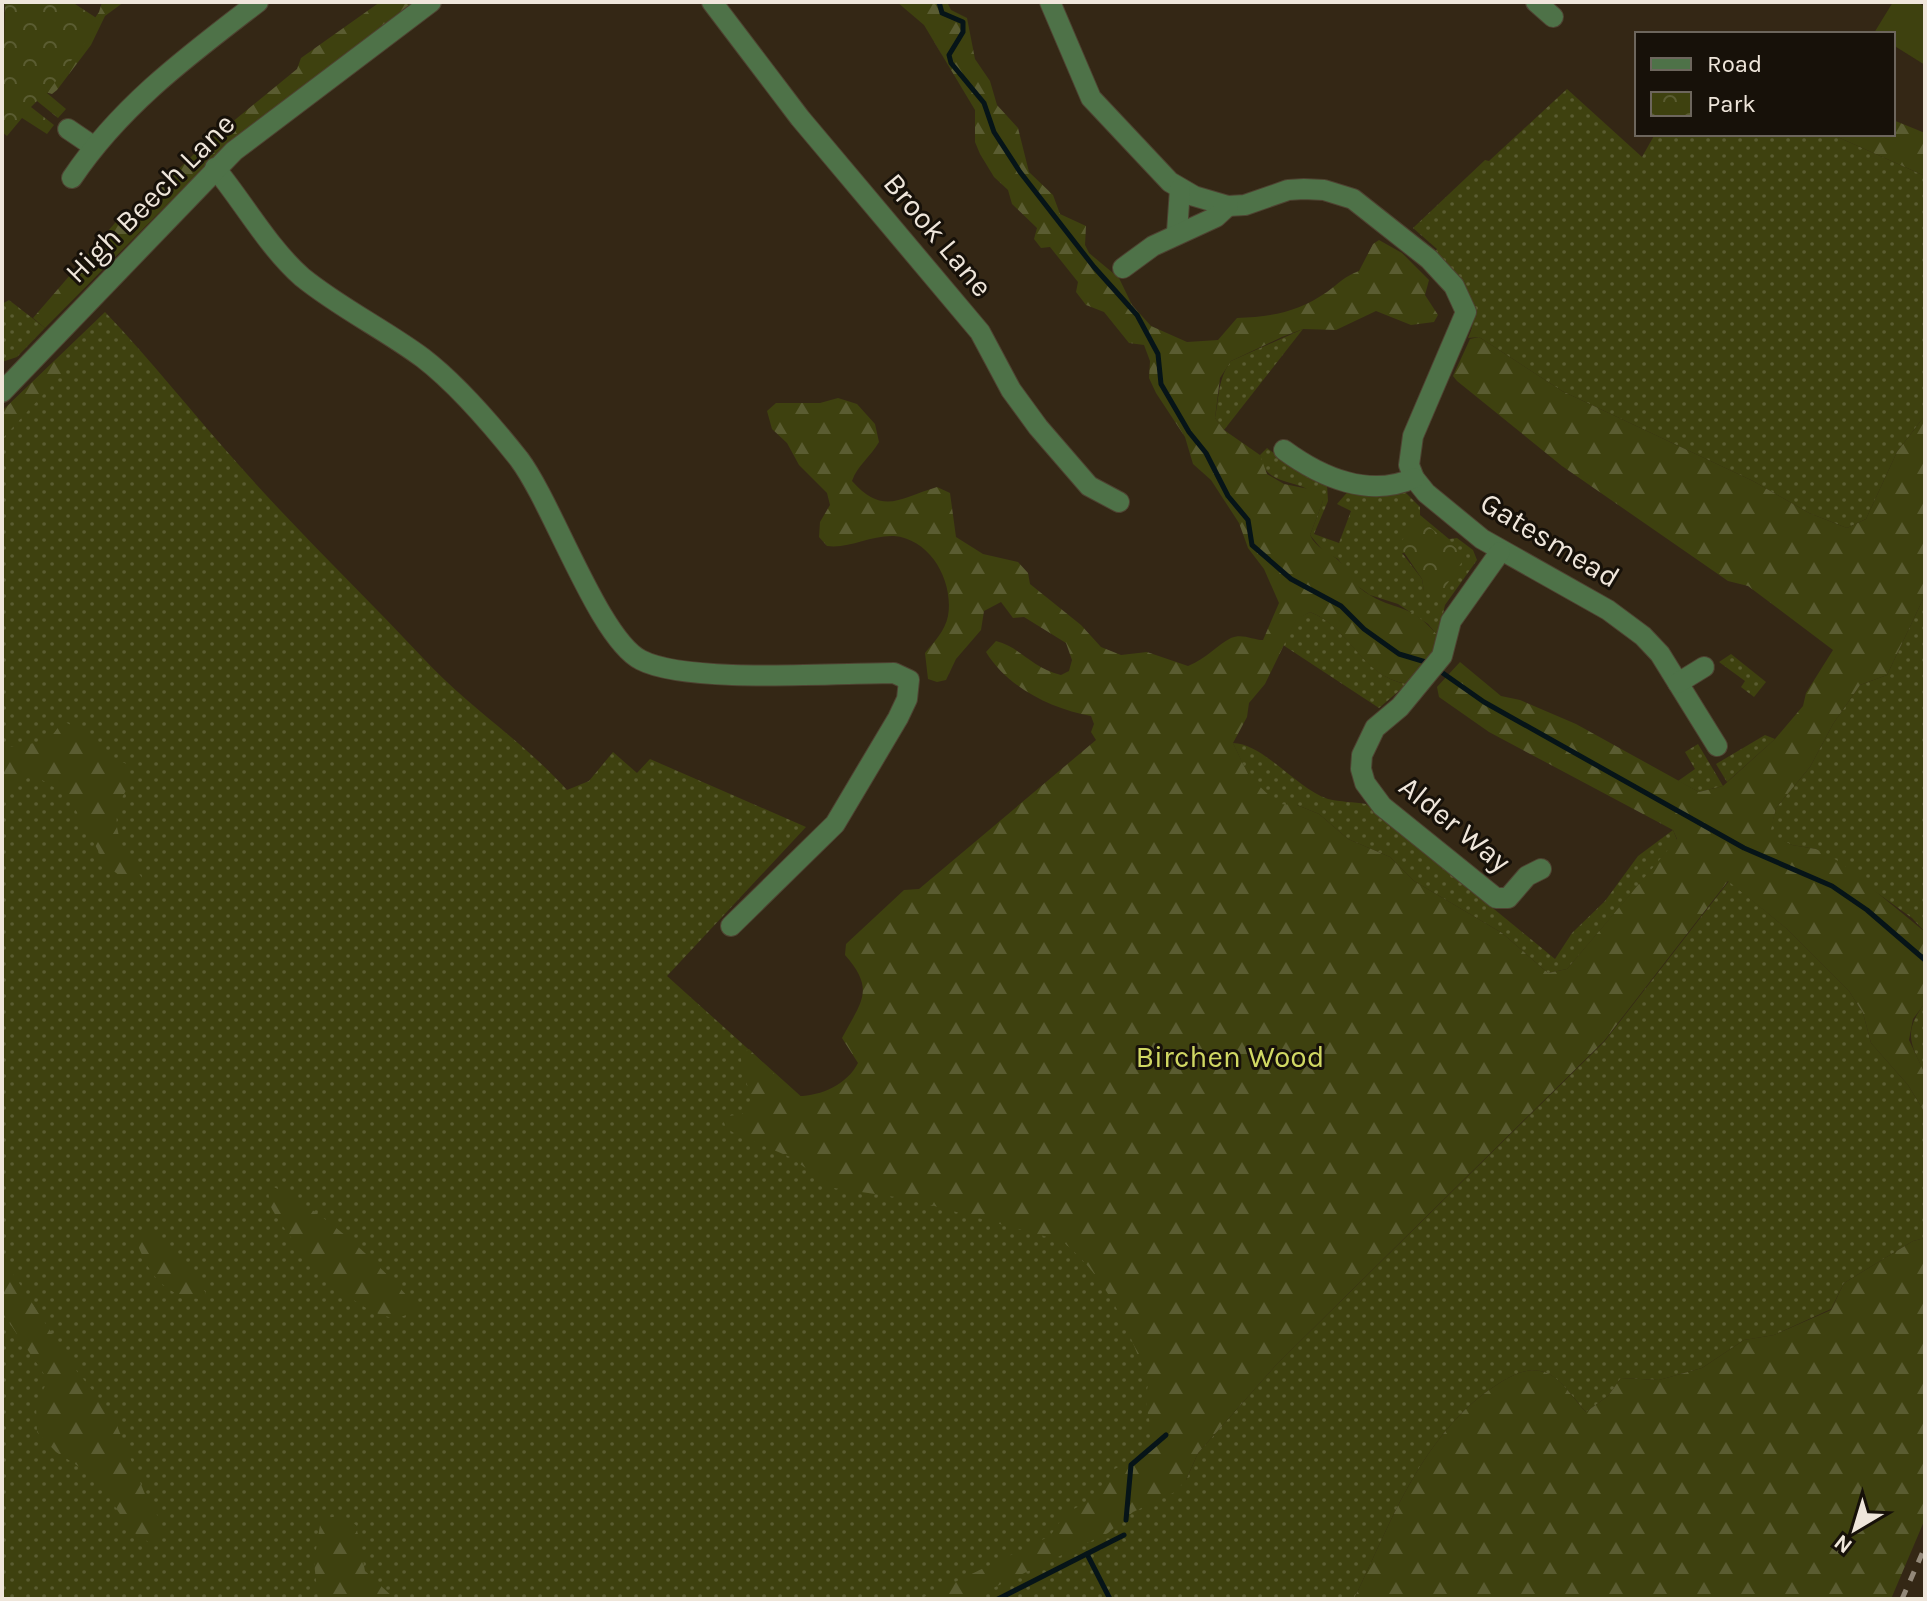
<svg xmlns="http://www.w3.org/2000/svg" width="1927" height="1601" font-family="Karla,sans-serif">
<defs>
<pattern id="grass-dots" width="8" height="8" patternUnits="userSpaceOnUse" patternTransform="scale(2)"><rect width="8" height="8" fill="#3e410f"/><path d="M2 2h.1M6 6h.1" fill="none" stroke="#5a5c31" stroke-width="1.8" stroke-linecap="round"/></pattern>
<pattern id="forest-firs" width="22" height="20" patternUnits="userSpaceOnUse" patternTransform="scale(2)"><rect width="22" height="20" fill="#3e410f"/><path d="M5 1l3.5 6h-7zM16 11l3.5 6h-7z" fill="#5a5c31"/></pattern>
<pattern id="park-crowns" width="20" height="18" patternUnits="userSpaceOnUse" patternTransform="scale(2)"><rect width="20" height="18" fill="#3e410f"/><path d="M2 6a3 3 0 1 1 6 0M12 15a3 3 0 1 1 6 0" fill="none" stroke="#5a5c31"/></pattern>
</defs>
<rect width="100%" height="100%" fill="#342715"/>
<g fill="url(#grass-dots)" fill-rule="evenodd">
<path d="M1567 89 1642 157 1655 134H1831L1925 176V409L1923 418 1897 452 1866 519 1847 528 1809 513 1753 481 1562 391 1479 337 1468 338C1485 301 1459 278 1434 253L1437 249 1413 228 1485 160 1489 161Z"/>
<polygon points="9,300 45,328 17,357 2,362 2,304"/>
<path d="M105 312C152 361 193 414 238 464 297 531 362 593 423 658 467 706 523 741 567 790L589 781 613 752 637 773 650 759 806 827 667 976 805 1100 1072 1239 1122 1308 1186 1480 1198 1453 1276 1365 1604 1042 1729 881 1787 929 1849 991 1863 1013 1871 1043 1908 1085 1925 1113V1238L1913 1241 1844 1283 1831 1309 1774 1335 1744 1340 1702 1368 1659 1380 1621 1378 1608 1396 1586 1412C1576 1401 1561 1379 1547 1373 1530 1366 1515 1374 1501 1382 1424 1429 1391 1522 1354 1599H2V411Z"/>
<path d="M1303 329 1224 430 1215 418C1219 398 1218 378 1231 361Z"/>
<path d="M1267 448 1298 471 1327 485 1328 501 1314 534 1339 543 1351 511 1337 504 1351 488 1402 489 1420 507V515L1449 539 1457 538 1473 550 1477 560 1445 605 1438 636 1428 624 1398 604 1370 595 1356 585 1338 559 1324 552 1310 535 1323 501C1316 496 1308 488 1300 486 1280 479 1264 479 1260 455ZM1402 553 1466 556 1424 591 1422 579Z"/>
<polygon points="1925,595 1925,932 1912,918 1816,849 1792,845 1769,835 1776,808 1810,767 1833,724 1860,685 1887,675"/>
<path d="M1310 612C1350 627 1362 677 1407 684L1379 708 1289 649 1283 645 1296 619Z"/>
<polygon points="1731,654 1766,682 1754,697 1741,687 1745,681 1719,662"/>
<polygon points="1765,735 1775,739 1727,782 1716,764"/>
<path d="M1233 743C1264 744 1296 788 1328 799 1340 802 1354 802 1366 804L1555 959 1572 933 1605 901 1638 856 1673 830 1677 840 1567 969 1548 973 1502 933 1414 881 1390 857 1348 839 1319 814 1297 805H1278L1249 777Z"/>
<polygon points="1698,744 1723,786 1699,792 1678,781 1695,769 1685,752"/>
<path d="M1925 1003V1074C1911 1044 1902 1033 1925 1003Z"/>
</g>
<g fill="url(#forest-firs)">
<polygon points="102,2 124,2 105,16 91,45 57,90 52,94 45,92 99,12"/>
<polygon points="380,2 413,2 225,146 45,328 33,318 127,209 134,213 197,151 297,69 301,58"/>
<path d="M897 2H947L951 10 967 18 975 59 990 81 997 105 1018 128 1029 172 1053 195 1060 214 1086 226 1085 245 1089 253 1119 278 1132 305 1151 326 1187 342 1218 340 1237 318C1271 317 1298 312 1327 292 1339 283 1345 276 1359 271L1373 244 1379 240 1402 253 1429 280 1425 295 1438 315 1434 322 1411 325 1376 311 1336 330 1303 329 1282 337 1231 361 1220 378 1215 418 1224 430 1260 455 1267 474 1284 484 1319 491 1323 501 1310 535C1316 548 1327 551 1337 559 1349 569 1352 583 1365 592 1396 613 1408 600 1438 636L1433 658 1407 684C1360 676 1351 628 1310 612L1296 620 1265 684 1249 703 1247 717 1233 743 1249 776 1278 804 1297 805 1319 814 1348 839 1390 857 1414 881 1502 933 1548 973 1567 969 1677 839 1673 830 1489 732 1439 697 1437 687 1460 662 1501 696 1520 700 1576 724 1699 792 1723 786 1775 739 1803 706 1806 693 1833 650 1748 586 1728 581 1562 466 1457 381 1453 376 1470 339 1479 337 1562 391 1753 481 1809 513 1847 528 1866 519 1897 452 1923 418 1925 409V595L1887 675 1860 685 1833 724 1810 767 1776 808 1770 834 1792 845 1816 849 1840 862 1925 932V1003L1913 1019 1909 1040 1925 1074V1113L1908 1085 1871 1043 1863 1013 1849 991 1787 929 1728 881 1604 1041 1276 1365 1198 1453 1186 1480 1175 1492 1133 1512 1108 1533 970 1599H920L1050 1536 1065 1514 1099 1495 1113 1470 1153 1447C1154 1423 1140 1406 1149 1383 1128 1329 1108 1278 1062 1241L909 1199 834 1188 790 1157 734 1133 726 1128 722 1117 742 1114 752 1104C750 1086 740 1073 741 1055L749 1049 796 1096C819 1097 847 1085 858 1063L842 1038C861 1002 876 990 845 955L846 944 904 890 919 889 1096 740 1091 732 1094 724 1091 716C1052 709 1008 688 986 652L996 641C1022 648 1030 667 1061 675L1069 671 1072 660 1066 643 1024 617 1013 618 1001 602 984 611 981 630 956 659 946 680 937 682 928 679 925 653C934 642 945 631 948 616 954 582 931 539 894 536 870 535 849 549 827 546L819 537 820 522 830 505 827 493 799 465 787 443 772 429 767 411 776 403H820L838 398 857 404 875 424 879 442C871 456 857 466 852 481 883 516 900 498 937 487L950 493 956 537 983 554 1018 562 1028 573 1030 584 1081 625 1101 647 1121 655 1147 652 1188 666C1206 659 1218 644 1231 638 1242 633 1253 640 1263 640L1279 603 1264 569 1248 548 1239 523 1211 480 1193 464 1185 437 1156 393 1149 378 1150 361 1144 345 1129 343 1104 312 1086 305 1076 292 1078 282 1050 247 1041 248 1034 239 1037 228 1012 204 1008 190 994 177 980 154 975 142V110L924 25Z"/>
<polygon points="1893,120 1925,133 1925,176 1831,134 1893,134"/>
<polygon points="61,355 68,362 64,372 2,439 2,411"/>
<path d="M63 721 81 730 103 755 127 764 130 785C104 819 120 846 142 878L129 883 106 865 68 796 34 775 6 788 2 823V748L48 741Z"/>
<path d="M268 1184C328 1213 375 1260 419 1309 410 1314 399 1319 389 1317 348 1309 291 1244 272 1209 268 1202 269 1192 268 1184Z"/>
<path d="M146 1231 176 1253 206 1293 200 1299C163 1296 148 1273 136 1240Z"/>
<path d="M1925 1238V1519L1891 1599H1354C1391 1522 1424 1429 1501 1382 1515 1374 1530 1366 1547 1373 1562 1379 1575 1401 1586 1412L1608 1396 1621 1378 1659 1380 1702 1368 1744 1340 1774 1335 1831 1310 1844 1283 1913 1241Z"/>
<polygon points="2,1257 76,1370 113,1416 149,1504 161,1520 164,1535 150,1543 130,1530 97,1478 56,1452 37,1432 36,1404 48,1380 2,1312"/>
<polygon points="339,1516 356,1525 365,1571 395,1599 318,1599 314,1562 321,1519"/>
</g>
<g fill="url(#park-crowns)">
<polygon points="5,2 72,2 101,21 47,93 66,109 58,118 37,101 31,107 54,125 47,134 22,118 7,136 2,132"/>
<polygon points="1417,517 1466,556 1437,599 1424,591 1422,579 1399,545"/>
</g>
<polygon fill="#3e410f" points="1893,2 1917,2 1925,7 1925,65 1893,45 1893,34 1874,33"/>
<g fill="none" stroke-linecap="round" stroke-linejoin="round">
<g stroke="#061418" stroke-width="5">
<polyline points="939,2 942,13 963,22 963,32 949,55 951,63 984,103 994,132 1020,172 1094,267 1137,315 1158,354 1161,384 1189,432 1206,453 1228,496 1248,520 1252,545 1291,579 1341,606 1364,629 1399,654 1429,663"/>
<polyline points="1437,669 1484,702 1744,848 1832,886 1867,910 1925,960"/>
<polyline points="1126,1520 1131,1465 1166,1435"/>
<polyline points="1087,1554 1110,1599"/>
<polyline points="998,1599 1124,1535"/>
</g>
<defs>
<g id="minor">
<polyline points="712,2 800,118 980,332 1011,390 1038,427 1089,486 1119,502"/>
<polyline points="1050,2 1091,98 1170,182 1194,196 1228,206 1245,205 1288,190 1304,189 1324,190 1353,199 1429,259 1454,286 1466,312 1413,436 1409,465 1414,478 1426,493 1482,539 1608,610 1643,636 1660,654 1717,746"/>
<polyline points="1536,2 1553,17"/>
<polyline points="68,129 93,146"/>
<path d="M215 168C244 203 268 247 302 277 340 308 384 329 423 358 458 385 492 425 519 459 553 504 599 639 641 660 687 684 836 673 894 673L909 680 907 699 898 718 835 824 731 926"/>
<path d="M72 178C121 105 189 55 258 2"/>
<polyline points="1177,232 1180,189"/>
<polyline points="1123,268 1153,246 1216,217 1228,206"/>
<polyline points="2,392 234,151 431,2"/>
<path d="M1284 450C1322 478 1370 498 1414 478"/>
<polyline points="1500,552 1451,621 1442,656 1400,707 1375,728 1362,755 1361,769 1365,783 1382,806 1496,898 1508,898 1527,876 1541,869"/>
<polyline points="1678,683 1704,667"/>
</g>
</defs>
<use href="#minor" stroke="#4e4231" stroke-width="22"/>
<use href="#minor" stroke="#4e7248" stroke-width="20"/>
<polyline stroke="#938879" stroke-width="5" stroke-dasharray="10 10" stroke-linecap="butt" points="1902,1599 1925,1547"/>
</g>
<g text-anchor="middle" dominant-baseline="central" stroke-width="6" stroke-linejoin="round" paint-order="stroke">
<g font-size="30" fill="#efe6db" stroke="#171109">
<text transform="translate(150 198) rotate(-45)">High Beech Lane</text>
<text transform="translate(938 235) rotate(50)">Brook Lane</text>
<text transform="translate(1550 540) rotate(31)">Gatesmead</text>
<text transform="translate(1455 824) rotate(39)">Alder Way</text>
</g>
<g font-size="30" fill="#d1d863" stroke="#171109">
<text x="1230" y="1057">Birchen Wood</text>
</g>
</g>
<rect width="1927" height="1601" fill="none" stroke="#efe6db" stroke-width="8"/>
<rect x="1635" y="32" width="260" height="104" fill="#171109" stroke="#6d665d" stroke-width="2"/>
<rect x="1651" y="58" width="40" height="12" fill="#4e7248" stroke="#6d665d" stroke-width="2"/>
<text x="1707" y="72" font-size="24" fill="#efe6db">Road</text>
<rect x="1651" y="92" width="40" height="24" fill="url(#park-crowns)" stroke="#6d665d" stroke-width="2"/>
<text x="1707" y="112" font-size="24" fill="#efe6db">Park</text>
<g transform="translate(1855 1529) rotate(218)" stroke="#171109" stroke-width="6" paint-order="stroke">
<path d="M0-6L14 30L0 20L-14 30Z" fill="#efe6db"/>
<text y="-12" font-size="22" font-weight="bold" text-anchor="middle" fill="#efe6db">N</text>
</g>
</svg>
